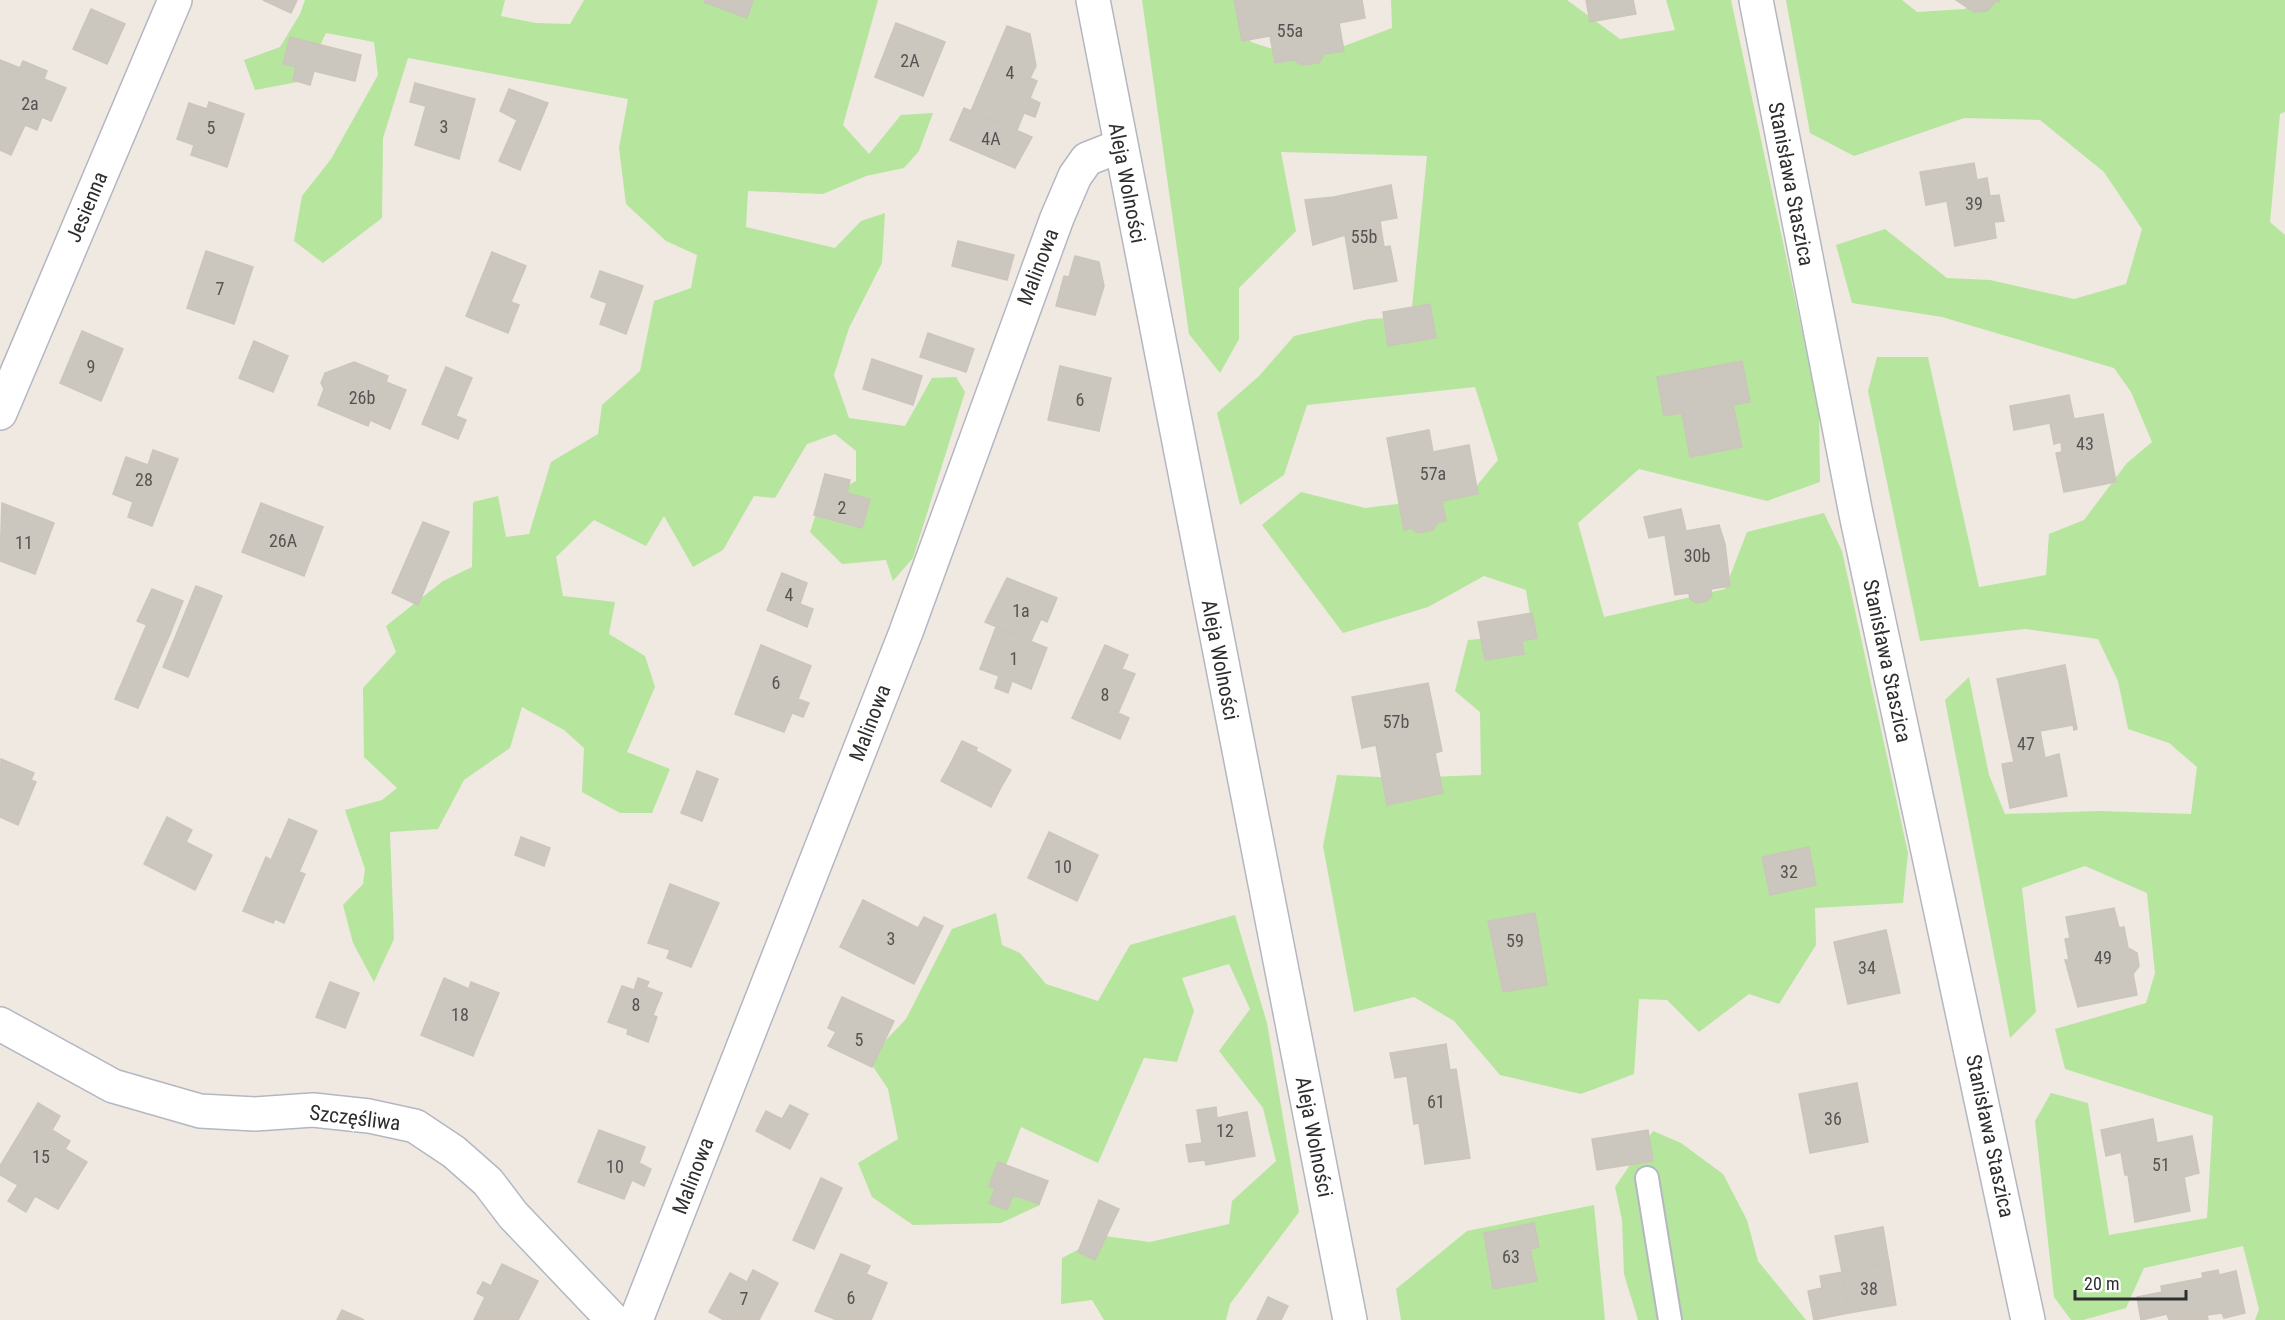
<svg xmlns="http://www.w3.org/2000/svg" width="2285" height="1320" font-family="'Roboto Condensed',sans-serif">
<rect width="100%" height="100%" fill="#efe9e1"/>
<g fill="#b6e59e">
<polygon points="305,0 505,0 501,16 536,23 570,24 584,0 878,0 843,125 869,154 901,115 933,113 919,151 904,168 866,176 823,194 748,191 746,227 835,248 861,221 885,213 882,263 849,328 834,375 849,418 905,426 932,378 956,377 965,392 913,558 893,581 886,560 842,564 810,532 820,502 856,481 856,451 835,434 807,444 775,498 754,496 723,550 693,567 664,516 646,546 594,520 556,557 563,596 615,602 609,634 645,656 655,687 627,752 670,769 652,813 620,813 582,792 584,748 564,730 522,707 510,748 464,780 438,829 390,832 394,939 374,982 353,943 343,905 363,884 365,869 345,810 382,800 397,788 364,757 363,688 396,652 386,626 443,581 472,567 473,502 498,496 506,537 529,534 551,462 598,434 602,405 640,371 654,301 691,288 697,255 666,241 626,204 619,148 628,99 408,58 383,138 382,218 323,263 294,241 302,196 331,159 378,75 374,42 326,33 303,81 255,90 244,60 280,47 300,14"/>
<polygon points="1142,0 1235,0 1251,42 1307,60 1392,28 1391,0 1567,0 1620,39 1675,30 1666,0 1731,0 1819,410 1820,482 1767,501 1639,469 1578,523 1604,617 1725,589 1747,532 1824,513 1842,551 1908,853 1903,903 1815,908 1816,945 1779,1004 1749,994 1699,1032 1667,1000 1639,999 1634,1074 1581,1094 1500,1075 1454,1021 1414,997 1354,1012 1323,846 1337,775 1400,778 1481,775 1480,712 1455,691 1468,640 1533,634 1526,590 1484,576 1428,607 1343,633 1262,525 1301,492 1365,508 1469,495 1498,460 1475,387 1307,405 1284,475 1240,505 1217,413 1259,376 1294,336 1369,319 1411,317 1427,156 1281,152 1296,231 1239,288 1239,339 1220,373 1189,334"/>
<polygon points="1786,0 1902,0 1917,12 1965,9 1974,0 2285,0 2285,112 2280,114 2270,222 2285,235 2285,1320 2255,1320 2259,1309 2243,1246 2144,1268 2126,1308 2083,1320 2071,1320 2054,1297 2035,1121 2051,1093 2088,1103 2109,1235 2207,1218 2213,1116 2065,1069 2055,1029 2146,1003 2155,973 2147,893 2085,866 2022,888 2036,1012 2010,1038 1945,700 1969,677 1989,775 2005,814 2099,811 2191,814 2197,767 2169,743 2128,729 2118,681 2098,639 2025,629 1920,641 1868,391 1877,357 1928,357 1979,587 2046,575 2049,534 2084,520 2127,463 2152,442 2131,392 2114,368 1942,317 1852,303 1836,245 1885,229 1947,278 1990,280 2074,299 2126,284 2142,229 2104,172 2040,120 1964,118 1854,156 1810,133"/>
<polygon points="996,913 1002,945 1020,953 1046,984 1098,1001 1130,945 1235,915 1267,1023 1299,1212 1230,1304 1226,1320 1104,1320 1092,1300 1061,1304 1062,1258 1104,1236 1150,1242 1229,1224 1232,1201 1276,1161 1263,1108 1219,1051 1250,1009 1229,964 1182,978 1194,1011 1177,1062 1144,1058 1098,1163 1021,1127 1005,1168 1040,1205 1001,1223 913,1225 872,1197 858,1163 898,1139 888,1089 868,1059 906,1019 952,929"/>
<polygon points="1653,1131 1681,1143 1723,1174 1747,1220 1758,1261 1806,1320 1638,1320 1624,1274 1622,1220 1615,1187"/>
<polygon points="1594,1205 1605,1320 1401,1320 1396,1289 1467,1231"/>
</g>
<g fill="#cbc7bf" stroke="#cbc5ba" stroke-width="1.5">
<polygon points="263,0 297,0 291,13"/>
<polygon points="705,0 753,0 747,18 704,2"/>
<polygon points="1234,0 1362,0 1365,18 1339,23 1344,51 1324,54 1319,63 1302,65 1294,60 1275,63 1270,36 1242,41"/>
<polygon points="1586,0 1633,0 1636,14 1590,22"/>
<polygon points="1956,0 2000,0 2000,1 1995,2 1987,11 1974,12"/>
<polygon points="91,9 125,24 107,64 73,49"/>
<polygon points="896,23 945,42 923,96 875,77"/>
<polygon points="1007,26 1030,34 1036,66 1030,78 1037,81 1030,98 1040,103 1035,117 1024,113 1017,130 971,111"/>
<polygon points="290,37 361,55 355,81 314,71 310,85 293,80 296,67 283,64"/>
<polygon points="0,60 20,68 23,61 47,71 44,79 66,88 51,121 42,117 37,130 25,125 11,155 0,150"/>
<polygon points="415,83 475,99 459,159 415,145 426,106 410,102"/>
<polygon points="509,89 548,103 520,170 499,161 517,120 500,111"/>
<polygon points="209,102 244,114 227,167 191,155 194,145 177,139 189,103 207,109"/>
<polygon points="964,108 1032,137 1015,168 950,140"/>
<polygon points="1974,163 1977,180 1987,178 1990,196 1999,195 2004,221 1994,222 1996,238 1955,246 1947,201 1926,205 1920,172"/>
<polygon points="1391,185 1397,218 1380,221 1384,247 1390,246 1397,281 1354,289 1345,235 1313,245 1305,200 1334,197"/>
<polygon points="958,241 1014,255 1007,280 952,266"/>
<polygon points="206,251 253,267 234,324 187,308"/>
<polygon points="492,252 526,266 511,302 519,305 508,333 466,316"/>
<polygon points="1075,256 1099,262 1104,286 1095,315 1056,306 1064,276 1069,277"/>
<polygon points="600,271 643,286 626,334 600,324 607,303 591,297"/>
<polygon points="1430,304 1436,338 1388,346 1383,312"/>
<polygon points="82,331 123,349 101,401 60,383"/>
<polygon points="928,333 974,349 966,372 920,357"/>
<polygon points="254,341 288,356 273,392 239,378"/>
<polygon points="872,359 922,376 913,405 863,389"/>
<polygon points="1742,361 1750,402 1733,405 1742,447 1690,457 1682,413 1664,416 1657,377"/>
<polygon points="354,362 388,376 386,382 406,390 390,429 370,420 368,426 318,405 324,389 321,383 325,373"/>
<polygon points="1060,366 1111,378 1099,431 1048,420"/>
<polygon points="446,367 472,378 456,416 466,420 458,439 422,424"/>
<polygon points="2069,395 2074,419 2103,414 2116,482 2064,492 2056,453 2062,452 2061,442 2054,444 2050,423 2014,430 2010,406"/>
<polygon points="1429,430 1433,452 1469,445 1478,494 1442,501 1446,521 1437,523 1433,530 1418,533 1411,528 1404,530 1387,438"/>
<polygon points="153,450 178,459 152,526 128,517 133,502 113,494 126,457 148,465"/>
<polygon points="825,474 850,480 847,493 870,499 862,528 814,515"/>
<polygon points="2,503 54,523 35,574 0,561"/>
<polygon points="261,503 323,527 304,576 242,552"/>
<polygon points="1681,509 1686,531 1719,525 1725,544 1730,586 1711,589 1712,595 1707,601 1696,603 1690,599 1689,593 1675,595 1665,535 1649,538 1644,517"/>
<polygon points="423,522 449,532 418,605 392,593"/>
<polygon points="782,573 807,583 800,604 813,609 807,627 767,610"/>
<polygon points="1007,578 1057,598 1047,622 1041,619 1031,641 985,622"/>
<polygon points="196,586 222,596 188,677 163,667"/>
<polygon points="152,589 183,601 170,634 137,621"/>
<polygon points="1532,613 1537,638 1522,641 1524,654 1485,660 1478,622"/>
<polygon points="147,624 170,634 138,708 115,699"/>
<polygon points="996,627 1047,648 1031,689 1012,681 1008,693 995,688 999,676 980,669"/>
<polygon points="761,645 811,666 798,699 809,703 803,717 792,713 784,732 735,714"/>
<polygon points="1105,645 1128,655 1122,669 1135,674 1118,713 1129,718 1120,739 1072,718"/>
<polygon points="2065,665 2077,729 2074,730 2073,725 2040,731 2045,758 2059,754 2067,796 2010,808 2002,764 2014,762 1997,679"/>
<polygon points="1428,683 1442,751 1435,753 1443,793 1387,805 1376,745 1362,748 1352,697"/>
<polygon points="962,741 977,748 976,751 1011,770 1000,789 951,763"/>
<polygon points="1,759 34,773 31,780 36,782 18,825 0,817"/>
<polygon points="951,763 1000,789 991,807 941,781"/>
<polygon points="697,771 718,779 702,821 681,813"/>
<polygon points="167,817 192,830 186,842 212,855 195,890 144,864"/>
<polygon points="289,819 317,831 299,872 305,874 284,923 275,919 273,923 243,911 266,857 271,860"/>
<polygon points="1049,832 1098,855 1077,901 1028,878"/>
<polygon points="521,837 550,848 544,866 515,855"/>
<polygon points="1809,847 1816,885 1770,895 1762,857"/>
<polygon points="670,884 719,903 691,967 667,958 670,950 648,943"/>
<polygon points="863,900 918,928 924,917 943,926 914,984 840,947"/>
<polygon points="2114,908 2119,928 2124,927 2128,948 2137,953 2139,966 2133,974 2137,995 2078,1007 2065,960 2069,960 2065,939 2070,938 2066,917"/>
<polygon points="1535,913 1547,985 1503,992 1488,921"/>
<polygon points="1886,930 1900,993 1848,1004 1834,942"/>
<polygon points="444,978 469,989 471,982 499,993 473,1056 421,1035"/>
<polygon points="638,978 649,982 646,987 662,993 653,1015 657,1017 648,1042 627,1034 628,1029 608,1022 622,986 634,990"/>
<polygon points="330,982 359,993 345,1028 316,1017"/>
<polygon points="842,997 894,1021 872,1067 828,1046 836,1032 828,1028"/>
<polygon points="1446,1044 1450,1070 1456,1069 1470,1158 1425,1164 1419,1123 1414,1124 1407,1076 1395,1078 1390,1053"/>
<polygon points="1857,1083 1868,1142 1810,1153 1799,1094"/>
<polygon points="38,1103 60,1116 52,1130 70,1141 65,1149 87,1162 58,1209 35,1196 26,1212 8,1201 18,1185 0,1175 0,1166"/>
<polygon points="790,1105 808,1114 790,1149 756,1131 766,1111 782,1119"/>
<polygon points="1216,1107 1217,1118 1247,1112 1255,1156 1206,1165 1205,1160 1189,1162 1186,1145 1202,1143 1197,1110"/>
<polygon points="2153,1119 2157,1143 2192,1136 2199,1173 2184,1177 2190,1211 2135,1222 2128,1175 2125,1175 2121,1152 2106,1156 2101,1130"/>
<polygon points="599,1130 645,1147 639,1163 651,1169 644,1186 632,1180 624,1199 578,1182"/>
<polygon points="1648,1130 1653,1161 1597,1170 1592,1139"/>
<polygon points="998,1162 1048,1181 1039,1204 1013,1195 1007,1210 989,1203 995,1188 989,1186"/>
<polygon points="821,1178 842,1188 814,1249 793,1240"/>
<polygon points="1099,1200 1119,1209 1095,1260 1078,1252"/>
<polygon points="1534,1223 1539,1247 1530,1249 1537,1281 1493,1289 1484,1233"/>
<polygon points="1883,1227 1889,1263 1842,1272 1835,1236"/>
<polygon points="841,1254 870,1266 866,1274 887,1283 871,1320 837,1320 815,1311"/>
<polygon points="1889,1263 1896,1305 1849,1313 1842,1272"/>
<polygon points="502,1264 538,1281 518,1320 474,1320 485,1297 477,1293 483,1282 491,1286"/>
<polygon points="753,1270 778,1283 759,1320 724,1320 709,1312 730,1273 747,1282"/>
<polygon points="2218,1270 2219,1275 2236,1271 2245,1313 2224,1318 2222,1313 2207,1315 2208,1320 2169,1320 2167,1314 2141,1320 2137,1297 2162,1292 2161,1286 2203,1278 2202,1273"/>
<polygon points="1842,1272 1849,1313 1814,1320 1808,1291 1822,1288 1820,1276"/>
<polygon points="1268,1297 1288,1306 1281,1320 1257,1320"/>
<polygon points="342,1310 364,1320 337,1320"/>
</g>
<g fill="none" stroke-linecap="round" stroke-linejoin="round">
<defs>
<polyline id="service" points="1647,1178 1670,1320"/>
<g id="minor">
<polyline points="1756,0 1856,514 2028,1320"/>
<polyline points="0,413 175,0"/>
<polyline points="0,1024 113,1086 200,1111 255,1114 313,1110 369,1116 415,1126 454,1152 488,1182 513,1215 613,1320"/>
<polyline points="636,1320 906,632 1057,218 1075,176 1087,159 1120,146"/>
</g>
<polyline id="tertiary" points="1093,0 1350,1320"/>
</defs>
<use href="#service" stroke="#b4b7c1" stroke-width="26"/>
<use href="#minor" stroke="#b4b7c1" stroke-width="36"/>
<use href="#tertiary" stroke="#b4b7c1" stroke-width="36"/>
<use href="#service" stroke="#fff" stroke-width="22"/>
<use href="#minor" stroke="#fff" stroke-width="33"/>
<use href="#tertiary" stroke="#fff" stroke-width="33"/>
</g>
<g text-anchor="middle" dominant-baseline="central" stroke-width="5" stroke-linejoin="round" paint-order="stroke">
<g font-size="18" fill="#555452">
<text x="1290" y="30">55a</text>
<text x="910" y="60">2A</text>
<text x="1010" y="72">4</text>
<text x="30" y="103">2a</text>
<text x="444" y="126">3</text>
<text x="211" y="127">5</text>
<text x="991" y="138">4A</text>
<text x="1974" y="203">39</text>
<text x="1364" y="236">55b</text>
<text x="220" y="288">7</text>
<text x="91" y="366">9</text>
<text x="362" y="397">26b</text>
<text x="1080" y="399">6</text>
<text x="2085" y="443">43</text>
<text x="1433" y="473">57a</text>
<text x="144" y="479">28</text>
<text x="842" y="507">2</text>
<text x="283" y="540">26A</text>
<text x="24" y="542">11</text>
<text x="1697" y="555">30b</text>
<text x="789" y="594">4</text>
<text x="1021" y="610">1a</text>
<text x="1014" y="658">1</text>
<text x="776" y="682">6</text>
<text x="1105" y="694">8</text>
<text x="1396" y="721">57b</text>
<text x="2026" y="743">47</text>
<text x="1063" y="866">10</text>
<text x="1789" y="871">32</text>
<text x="891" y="938">3</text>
<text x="1515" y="940">59</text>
<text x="2103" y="957">49</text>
<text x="1867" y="967">34</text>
<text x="636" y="1004">8</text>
<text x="460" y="1014">18</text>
<text x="859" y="1039">5</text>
<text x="1436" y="1101">61</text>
<text x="1833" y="1118">36</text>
<text x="1225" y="1130">12</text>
<text x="41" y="1156">15</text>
<text x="2161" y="1164">51</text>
<text x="615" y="1166">10</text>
<text x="1511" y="1256">63</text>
<text x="1869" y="1288">38</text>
<text x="851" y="1297">6</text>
<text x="744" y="1298">7</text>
</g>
<g font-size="21" fill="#2e2e2e" stroke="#fff">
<text transform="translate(1127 183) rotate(79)">Aleja Wolności</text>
<text transform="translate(1791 184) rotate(79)">Stanisława Staszica</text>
<text transform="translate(87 207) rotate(-67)">Jesienna</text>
<text transform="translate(1038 267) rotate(-69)">Malinowa</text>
<text transform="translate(1220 660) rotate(79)">Aleja Wolności</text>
<text transform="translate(1887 661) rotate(78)">Stanisława Staszica</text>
<text transform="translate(870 723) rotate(-69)">Malinowa</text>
<text transform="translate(355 1118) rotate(7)">Szczęśliwa</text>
<text transform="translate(1990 1136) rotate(78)">Stanisława Staszica</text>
<text transform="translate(1314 1137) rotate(79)">Aleja Wolności</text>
<text transform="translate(693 1176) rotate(-69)">Malinowa</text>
</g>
</g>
<path d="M2075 1290v9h111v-9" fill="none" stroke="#2e2e2e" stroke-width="3"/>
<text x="2084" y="1290" font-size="18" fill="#2e2e2e" stroke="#ffffff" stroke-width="4.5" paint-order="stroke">20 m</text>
</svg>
